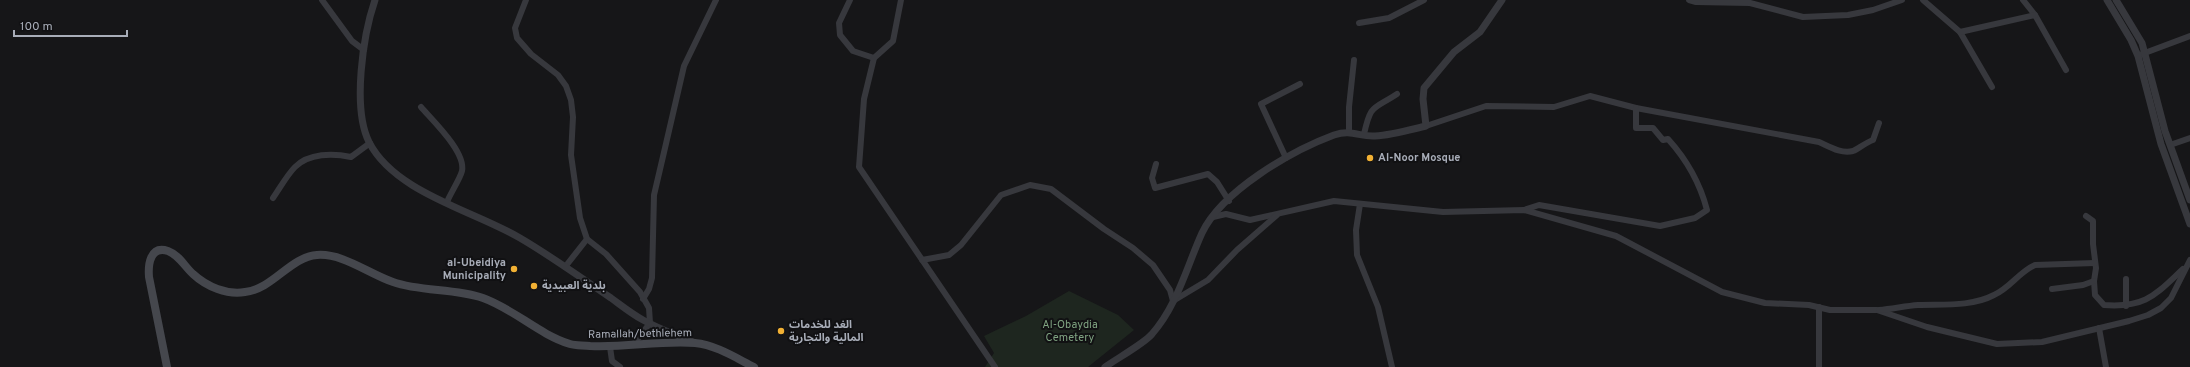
<svg xmlns="http://www.w3.org/2000/svg" width="2190" height="367" font-family="Overpass,'Noto Sans Arabic',sans-serif">
<rect width="100%" height="100%" fill="#161618"/>
<polygon fill="#1e261f" points="1069,291 1118,315 1134,330 1088,367 985,367 994,353 984,336 1026,316"/>
<g fill="none" stroke-linecap="round" stroke-linejoin="round">
<g stroke="#37383d" stroke-width="6">
<polyline points="322,0 352,41 364,50"/>
<polyline points="526,0 515,28 517,38 531,54 558,75 566,86 571,100 573,117 571,155 580,218 587,239 606,254 640,292 649,308 650,323 633,345"/>
<polyline points="850,0 839,23 840,35 853,51 874,58"/>
<polyline points="901,0 893,41 874,58 864,99 859,167 995,367"/>
<polyline points="1689,0 1696,2 1750,3 1803,17 1848,15 1873,10 1902,0"/>
<polyline points="1923,0 1960,32 1992,87"/>
<polyline points="2023,0 2035,15 2066,70"/>
<polyline points="1359,23 1389,18 1424,0"/>
<polyline points="1960,32 2035,15"/>
<polyline points="2142,54 2190,36"/>
<path d="M421 107C433 121 466 152 462 171 460 179 450 194 447 202"/>
<path d="M1426 126 1486 106 1554 107 1590 96 1636 108 1819 142C1830 147 1841 154 1853 151 1856 150 1867 142 1873 140L1879 123"/>
<polyline points="1349,132 1349,107 1354,60"/>
<path d="M1364 134C1371 103 1373 110 1397 94"/>
<polyline points="2170,145 2190,138"/>
<polyline points="1286,158 1261,104 1300,84"/>
<polyline points="1156,164 1152,178 1155,188 1208,174 1217,182 1229,201"/>
<path d="M273 198C280 188 287 175 295 167 309 153 333 153 351 157L370 143"/>
<polyline points="1360,204 1356,230 1357,255 1378,307 1392,367"/>
<path d="M1524 210 1539 205 1660 226 1695 218 1707 210C1700 183 1687 160 1668 139L1663 140 1653 128H1636V108"/>
<path d="M2086 216 2093 221V244L2096 268 2094 281 2095 295 2104 305C2146 308 2155 295 2183 269"/>
<polyline points="1213,217 1226,214 1250,220 1334,201 1443,212 1524,210 1616,236 1722,292 1765,303 1809,305 1830,310 1877,310 1927,327 1997,344 2042,342 2129,321 2148,315 2161,308 2171,298 2190,260"/>
<polyline points="922,260 949,255 961,245 1001,195 1030,185 1051,189 1104,229 1133,248 1153,265 1170,290 1173,301 1208,280 1237,250 1277,215"/>
<polyline points="565,267 587,239"/>
<polyline points="2126,279 2126,306"/>
<polyline points="2052,289 2083,285 2094,281"/>
<polyline points="643,299 649,289 652,278 654,195 665,148 684,66 716,0"/>
<path d="M1879 310C1892 309 1905 306 1918 305 1943 304 1971 307 1994 295 2010 288 2019 272 2035 265L2095 263"/>
<polyline points="2099,328 2106,367"/>
<polyline points="610,347 612,361 620,367"/>
<polyline points="1819,367 1819,307"/>
</g>
<g stroke="#37383d" stroke-width="7">
<path d="M375 0C363 35 352 108 369 142 395 193 475 211 520 238 551 256 581 278 611 298 622 306 632 314 643 320 659 329 677 335 693 342"/>
<polyline points="2107,0 2131,40 2138,56 2161,144 2190,224"/>
<polyline points="2116,0 2142,43 2165,131 2190,200"/>
<path d="M1105 367C1116 359 1145 343 1152 334 1177 306 1187 266 1202 233 1222 191 1291 151 1334 135 1352 129 1359 137 1375 136 1392 135 1409 130 1426 126L1423 99 1424 88 1454 52 1480 32 1502 0"/>
</g>
<path stroke="#45474d" stroke-width="8" d="M167 367 149 277C148 265 150 245 168 251 179 255 185 267 193 274 207 287 227 295 245 292 273 289 290 257 317 255 343 253 369 274 393 282 421 292 454 288 483 298 514 309 538 334 570 344 576 346 583 345 590 346 624 348 662 340 695 343 716 345 736 358 754 367"/>
</g>
<g fill="#f2b134" stroke="#111113" stroke-width="1.5">
<circle cx="1370" cy="158" r="4"/>
<circle cx="514" cy="269" r="4"/>
<circle cx="534" cy="286" r="4"/>
<circle cx="781" cy="331" r="4"/>
</g>
<g text-anchor="middle" dominant-baseline="central" stroke-width="4" stroke-linejoin="round" paint-order="stroke">
<g font-size="11" font-weight="bold" fill="#a8adb8" stroke="#111113" text-anchor="start">
<text x="1378" y="158">Al-Noor Mosque</text>
<text x="506" y="263" text-anchor="end">al-Ubeidiya<tspan x="506" dy="13">Municipality</tspan></text>
<text x="542" y="286">بلدية العبيدية</text>
<text x="789" y="325">الغد للخدمات<tspan x="789" dy="13">المالية والتجارية</tspan></text>
</g>
<g font-size="11" fill="#7fa381" stroke="#111113">
<text x="1070" y="325">Al-Obaydia<tspan x="1070" dy="13">Cemetery</tspan></text>
</g>
<g font-size="11" fill="#a8adb8" stroke="#111113">
<text transform="translate(640 334) rotate(-1)">Ramallah/bethlehem</text>
</g>
</g>
<path d="M14 30v6h113v-6" fill="none" stroke="#a8adb8" stroke-width="2"/>
<text x="20" y="30" font-size="12" fill="#a8adb8" stroke="#111113" stroke-width="3" paint-order="stroke">100 m</text>
</svg>
